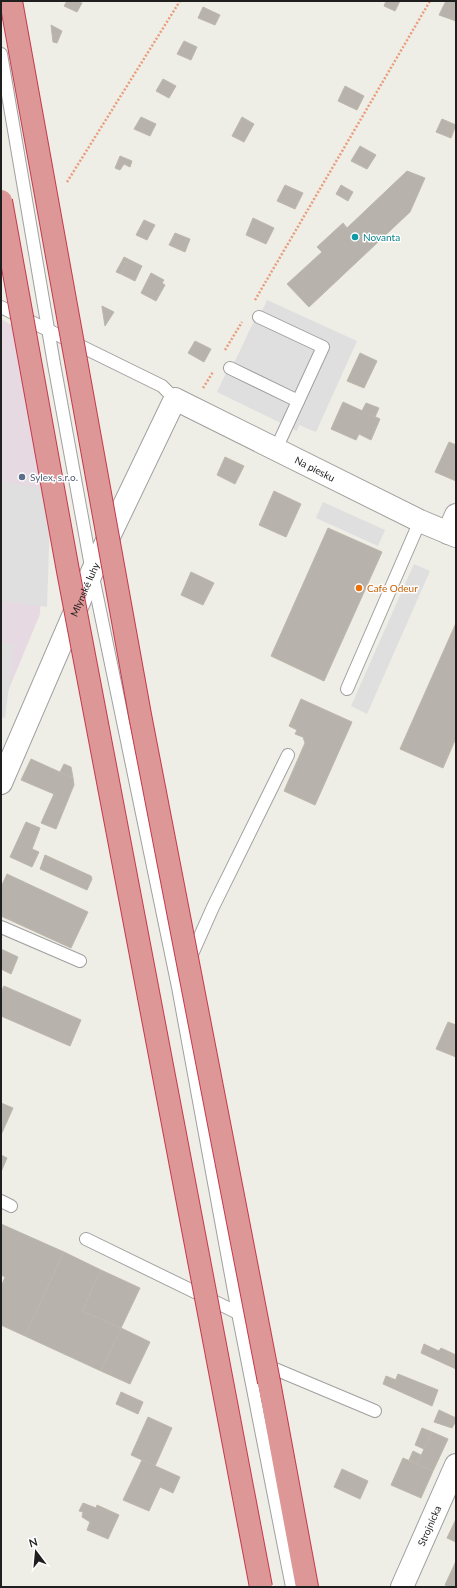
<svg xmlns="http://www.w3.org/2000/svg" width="457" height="1588" font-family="Lato,sans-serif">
<rect width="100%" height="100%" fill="#eeede6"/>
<polygon fill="#e6d9e1" points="1,319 13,326 44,490 40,614 1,708"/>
<g fill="#dfdfdf">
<polygon points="267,300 357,341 316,432 299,425 297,431 217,392 224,377 236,359 252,325 264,307"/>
<polygon points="1,481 51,490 47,607 1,601"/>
<polygon points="323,502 385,530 378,546 316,518"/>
<polygon points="414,564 430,571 367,714 351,706"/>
<polygon points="1,642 14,645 5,718 1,717"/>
</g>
<g fill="#b7b3ac" stroke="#beb7aa">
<polygon points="67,1 78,1 82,3 77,12 64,6"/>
<polygon points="386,1 400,1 395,11 384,6"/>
<polygon points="446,1 456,1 456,21 439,15"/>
<polygon points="203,7 220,15 215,25 198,18"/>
<polygon points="51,25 62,31 57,43 53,42"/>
<polygon points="184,41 197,47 191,60 177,54"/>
<polygon points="163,79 176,86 169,98 156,91"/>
<polygon points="345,86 364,96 357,110 338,101"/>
<polygon points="141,117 156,124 150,136 134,129"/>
<polygon points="242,117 254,124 244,142 232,136"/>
<polygon points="442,119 456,125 451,138 436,132"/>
<polygon points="360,146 376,155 367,169 351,161"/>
<polygon points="120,156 132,161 130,167 124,164 120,170 115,168"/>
<polygon points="407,171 425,178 410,212 309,307 287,284 322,252 317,247 343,223 347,228"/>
<polygon points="285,185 303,193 295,209 277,201"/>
<polygon points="341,185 353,192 348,201 336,194"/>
<polygon points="253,218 274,228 266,244 246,235"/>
<polygon points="144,220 155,225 147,240 136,235"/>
<polygon points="175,233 190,239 185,252 169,245"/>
<polygon points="124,257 142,266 135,281 121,274 127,263 122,261"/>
<polygon points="122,261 127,263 121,274 116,272"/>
<polygon points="151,273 164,280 162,283 165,285 156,301 141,293"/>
<polygon points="102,306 114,312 105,326 102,307"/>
<polygon points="195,341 211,349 204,362 188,353"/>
<polygon points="360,353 377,361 364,388 347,381"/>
<polygon points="343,402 380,419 371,440 359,434 356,440 331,429"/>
<polygon points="366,403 379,408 375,417 362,411"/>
<polygon points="449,442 456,445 456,481 435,472"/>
<polygon points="225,457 244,466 235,484 217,475"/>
<polygon points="274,491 301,504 286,537 259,525"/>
<polygon points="328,528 382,552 324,681 271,656"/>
<polygon points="191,572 214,583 203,605 181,595"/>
<polygon points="456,623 456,738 443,768 400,749"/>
<polygon points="301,699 352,722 315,805 284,791 305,743 303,737 295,734 297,730 289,726"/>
<polygon points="31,759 73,778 74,785 56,829 41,823 54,794 21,780"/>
<polygon points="64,764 71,767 73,778 60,772"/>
<polygon points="26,822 40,828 32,849 39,852 32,867 10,857"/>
<polygon points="45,855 91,876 92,879 87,890 40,869"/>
<polygon points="7,874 88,912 71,948 1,916 1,887"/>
<polygon points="1,949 18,957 11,974 1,969"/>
<polygon points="4,986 81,1020 70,1046 1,1016 1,992"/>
<polygon points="448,1022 456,1025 456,1057 436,1049"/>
<polygon points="1,1103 13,1108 1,1135"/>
<polygon points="1,1155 7,1158 1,1172"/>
<polygon points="1,1224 64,1252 25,1336 1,1325 1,1287 5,1277 1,1275"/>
<polygon points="64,1252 101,1270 82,1311 121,1328 101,1371 25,1336"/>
<polygon points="101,1270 140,1288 121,1328 82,1311"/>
<polygon points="121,1328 150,1342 130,1384 101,1371"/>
<polygon points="424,1344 439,1351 441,1348 456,1355 456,1369 421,1353"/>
<polygon points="398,1374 438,1390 432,1406 392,1388"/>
<polygon points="386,1376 396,1380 392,1388 383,1384"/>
<polygon points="121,1392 143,1402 138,1414 116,1404"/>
<polygon points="439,1410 456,1418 456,1421 452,1428 434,1422"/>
<polygon points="148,1417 172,1428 155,1466 131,1455"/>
<polygon points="422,1428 432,1432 424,1449 415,1445"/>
<polygon points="432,1432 448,1439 433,1471 417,1464"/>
<polygon points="413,1451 421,1455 417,1464 409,1460"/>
<polygon points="403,1458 433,1471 421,1498 391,1485"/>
<polygon points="142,1460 180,1477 173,1493 160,1487 149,1511 123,1500"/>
<polygon points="342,1469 368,1481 360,1499 334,1487"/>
<polygon points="83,1503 96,1508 97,1505 119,1515 108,1539 87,1530 90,1522 82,1517 83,1512 79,1511"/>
<polygon points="456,1519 456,1542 447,1538"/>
<polygon points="456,1561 456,1587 451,1587 445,1585"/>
</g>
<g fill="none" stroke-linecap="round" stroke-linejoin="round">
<defs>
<g id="lane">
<polyline points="1,54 54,364 92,572 178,987 238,1313 292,1587"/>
<polyline points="1,307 162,386 175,399"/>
<polyline points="259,317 323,347 276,449"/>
<polyline points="230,368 298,401"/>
<polyline points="347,689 420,521"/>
<polyline points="1,927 80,961"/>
<polyline points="189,961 213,907 288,755"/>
<polyline points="1,1201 11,1206"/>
<polyline points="86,1239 238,1313"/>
<polyline points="263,1364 375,1411"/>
</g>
<g id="street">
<polyline points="448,533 456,515"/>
<path id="s1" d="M1 783 92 572 175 399 420 521 456 536"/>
<path id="s2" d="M402 1587 456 1465"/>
</g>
<polyline id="highway" points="269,1382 307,1587"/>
</defs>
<use href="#lane" stroke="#a0a0a0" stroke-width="14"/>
<use href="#street" stroke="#a0a0a0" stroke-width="24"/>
<use href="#highway" stroke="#c6394e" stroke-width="24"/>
<g stroke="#ea9c7b" stroke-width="2.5" stroke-dasharray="2 2" stroke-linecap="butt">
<polyline points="67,182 180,1"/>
<polyline points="255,300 430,1"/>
<polyline points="225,350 242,322"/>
<polyline points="203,388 213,372"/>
</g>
<use href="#lane" stroke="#fff" stroke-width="12"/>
<use href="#street" stroke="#fff" stroke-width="22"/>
<use href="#highway" stroke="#dd9796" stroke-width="22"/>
<defs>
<g id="highway-bridge">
<polyline points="11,1 140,715 269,1382"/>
<polyline points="1,201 68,571 261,1587"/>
</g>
</defs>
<use href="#highway-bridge" stroke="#c6394e" stroke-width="24" stroke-linecap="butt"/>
<use href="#highway-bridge" stroke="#dd9796" stroke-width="22"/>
</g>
<circle fill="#0f9aa8" stroke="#fff" stroke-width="1.5" cx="355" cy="237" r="4"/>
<circle fill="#5c6f8a" stroke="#fff" stroke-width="1.5" cx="22" cy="477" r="4"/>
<circle fill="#e8710a" stroke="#fff" stroke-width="1.5" cx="359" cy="588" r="4"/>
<g text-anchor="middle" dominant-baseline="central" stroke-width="3" stroke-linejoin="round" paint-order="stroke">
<g font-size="10" fill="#0d838f" stroke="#fff" text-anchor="start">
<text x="363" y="237">Novanta</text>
</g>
<g font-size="10" fill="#1f1f1f" stroke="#fff">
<text stroke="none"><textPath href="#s1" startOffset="578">Na piesku</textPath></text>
<text stroke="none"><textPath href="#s1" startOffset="211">Mlynské luhy</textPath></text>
<text stroke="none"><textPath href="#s2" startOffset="67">Strojnícka</textPath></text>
</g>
<g font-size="10" fill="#4e5e75" stroke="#fff" text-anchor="start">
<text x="30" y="477">Sylex, s.r.o.</text>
</g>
<g font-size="10" fill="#c56008" stroke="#fff" text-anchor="start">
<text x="367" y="588">Cafe Odeur</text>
</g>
</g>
<rect width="457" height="1588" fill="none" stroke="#1f1f1f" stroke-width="4"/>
<g transform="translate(36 1552) rotate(344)" stroke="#ffffff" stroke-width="3" paint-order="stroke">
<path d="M0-3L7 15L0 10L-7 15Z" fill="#1f1f1f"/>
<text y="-6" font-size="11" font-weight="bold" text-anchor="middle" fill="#1f1f1f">N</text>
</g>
</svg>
